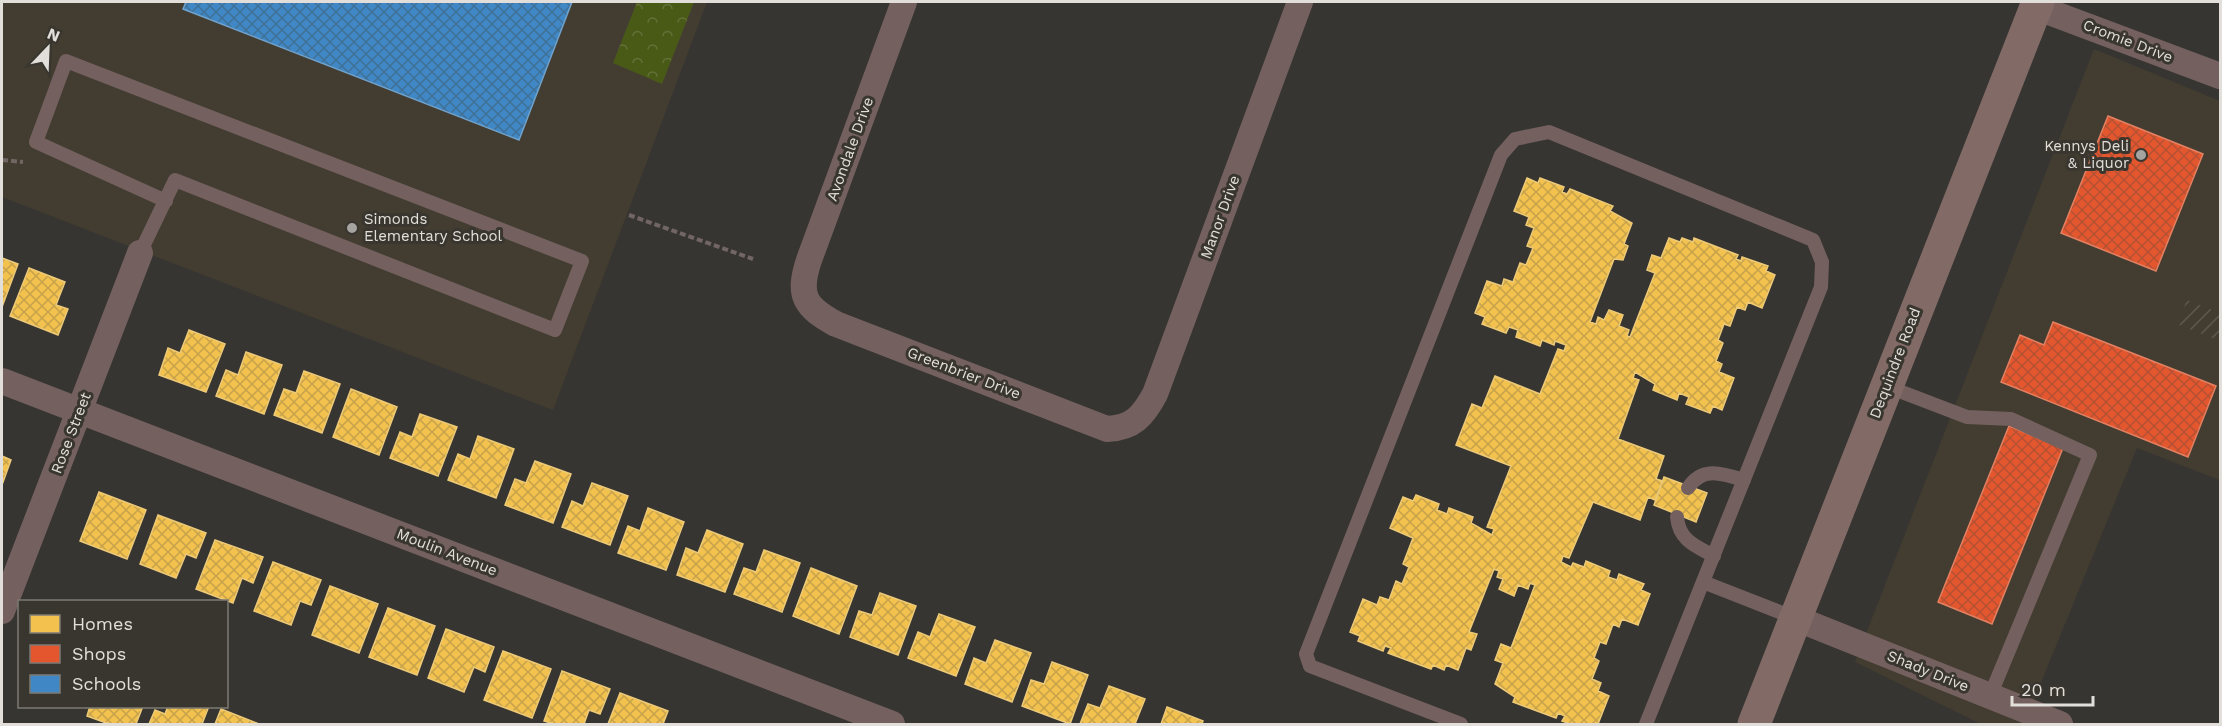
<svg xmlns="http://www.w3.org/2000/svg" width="2222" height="726" font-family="'Work Sans',sans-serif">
<defs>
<pattern id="industrial-furrows" width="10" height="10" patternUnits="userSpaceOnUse" patternTransform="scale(1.5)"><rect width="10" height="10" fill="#433d31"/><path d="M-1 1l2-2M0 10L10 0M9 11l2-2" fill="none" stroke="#5e594e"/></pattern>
<pattern id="park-crowns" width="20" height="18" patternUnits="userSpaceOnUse" patternTransform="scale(1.5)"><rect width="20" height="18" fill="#495a17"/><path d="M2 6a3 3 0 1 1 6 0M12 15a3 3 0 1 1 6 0" fill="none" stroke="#637138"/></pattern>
<pattern id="homes-cross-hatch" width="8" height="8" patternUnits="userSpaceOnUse" patternTransform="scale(1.5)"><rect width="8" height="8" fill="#f2c14e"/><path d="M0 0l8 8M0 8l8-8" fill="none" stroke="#c6a24b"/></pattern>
<pattern id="shops-cross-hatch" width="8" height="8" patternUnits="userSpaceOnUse" patternTransform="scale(1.5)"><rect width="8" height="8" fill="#e4572e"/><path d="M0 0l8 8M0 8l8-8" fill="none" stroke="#b45134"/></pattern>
<pattern id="schools-cross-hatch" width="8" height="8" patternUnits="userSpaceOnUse" patternTransform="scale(1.5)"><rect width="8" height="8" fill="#3f88c5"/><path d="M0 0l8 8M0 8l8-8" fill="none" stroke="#417097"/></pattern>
</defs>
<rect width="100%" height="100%" fill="#373531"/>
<g fill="#433d31">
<polygon points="2,2 707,2 553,410 2,197"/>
<polygon points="2094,49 2220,101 2220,480 2137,448 2024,724 1981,724 1855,662"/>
</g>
<polygon fill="url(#industrial-furrows)" points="2187,300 2220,313 2220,341 2177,324"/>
<polygon fill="url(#park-crowns)" points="637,2 694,2 662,84 613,63"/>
<g fill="url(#homes-cross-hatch)" stroke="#edca78" stroke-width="1.5">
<polygon points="1527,178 1538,183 1540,178 1564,187 1562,192 1567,194 1570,189 1613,206 1610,211 1632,223 1624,244 1628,246 1623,260 1614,259 1590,322 1596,324 1598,317 1604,320 1609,310 1623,315 1619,326 1629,330 1627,336 1630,337 1655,273 1647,270 1652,255 1661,258 1669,238 1680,242 1682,238 1693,242 1694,238 1738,255 1736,259 1741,261 1742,257 1768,266 1766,271 1775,275 1762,308 1748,302 1745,310 1737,307 1730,326 1724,324 1718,340 1723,343 1716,361 1722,364 1719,372 1734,378 1722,410 1713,406 1710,413 1686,404 1689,397 1679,393 1677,400 1653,390 1655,384 1635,372 1633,378 1639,380 1618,439 1664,456 1656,479 1663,481 1655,500 1648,497 1640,520 1593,502 1569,558 1563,556 1561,562 1571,567 1573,563 1584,567 1586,561 1610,571 1608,577 1617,580 1619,574 1644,584 1641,590 1650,594 1638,625 1622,619 1619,627 1613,624 1606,644 1600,642 1594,658 1599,661 1592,679 1601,683 1598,691 1609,696 1598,724 1571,724 1562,721 1565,716 1558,713 1556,718 1513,702 1515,697 1495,684 1503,663 1495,660 1501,644 1511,648 1535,585 1530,583 1528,589 1518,585 1514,596 1499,589 1503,579 1497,577 1499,571 1494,569 1469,632 1477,634 1471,650 1466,648 1458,670 1446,665 1444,670 1433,665 1431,669 1388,653 1391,648 1385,646 1383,651 1358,641 1360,636 1350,632 1363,599 1377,605 1380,597 1389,600 1396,581 1402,584 1409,567 1403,564 1413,538 1390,528 1403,497 1413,501 1416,495 1439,504 1437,510 1447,514 1449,508 1473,517 1471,523 1492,535 1494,529 1487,527 1511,466 1456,445 1472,404 1482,408 1495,376 1540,394 1558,349 1564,351 1566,345 1555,341 1554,345 1542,340 1540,346 1516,337 1518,330 1509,327 1506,333 1482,324 1485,317 1475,313 1487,281 1502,286 1504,279 1513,282 1520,263 1526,265 1533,248 1527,246 1534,228 1526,225 1529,217 1514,211"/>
<polygon points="2,258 18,264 2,307"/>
<polygon points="29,268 65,282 56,305 68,309 58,335 10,316"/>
<polygon points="189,330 225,344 206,392 159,375 168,348 180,353"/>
<polygon points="246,352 282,365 264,414 216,396 226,370 238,375"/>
<polygon points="304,371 340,384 322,433 274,415 284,389 296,393"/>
<polygon points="351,389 397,407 379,455 333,437"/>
<polygon points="420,414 457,427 438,476 390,458 400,432 412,437"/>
<polygon points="478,436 514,449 496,498 448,480 458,454 470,459"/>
<polygon points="2,456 11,460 2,485"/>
<polygon points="535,461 571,474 553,523 505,505 515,479 526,483"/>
<polygon points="1664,477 1707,493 1696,522 1654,505"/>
<polygon points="592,483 628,496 610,545 562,527 572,501 583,506"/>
<polygon points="99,492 146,510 127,559 80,541"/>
<polygon points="648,508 684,522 666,570 618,553 628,526 640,531"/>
<polygon points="158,515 206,533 196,558 186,554 176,578 140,564"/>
<polygon points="707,530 743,544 725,592 677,575 686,548 698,553"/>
<polygon points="215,540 263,557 253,583 242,578 233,603 196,589"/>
<polygon points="764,550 800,563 782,612 734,594 744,568 756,572"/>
<polygon points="273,562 321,580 311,605 300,601 291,625 254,611"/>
<polygon points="811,568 857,586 839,634 793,616"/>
<polygon points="330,586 378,604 359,653 312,635"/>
<polygon points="880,593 916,606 898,655 850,637 859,611 872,615"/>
<polygon points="388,608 435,626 417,675 369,657"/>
<polygon points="939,614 975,627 956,676 908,658 918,632 930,637"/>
<polygon points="446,629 494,647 485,672 474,667 464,692 428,678"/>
<polygon points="995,640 1031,653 1012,702 965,684 974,658 986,663"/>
<polygon points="503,651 551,669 532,718 484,700"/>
<polygon points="1052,662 1088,675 1070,724 1022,706 1031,680 1044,684"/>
<polygon points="562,671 610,689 600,714 589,710 584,724 554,724 544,721"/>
<polygon points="1109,686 1145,699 1135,724 1080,724 1088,704 1100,708"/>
<polygon points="620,693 668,711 663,724 608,724"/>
<polygon points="90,706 143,706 136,724 109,724 87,716"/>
<polygon points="168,706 209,706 202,724 149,724 155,710 165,714"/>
<polygon points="1167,707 1203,721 1202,724 1161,724"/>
<polygon points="221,709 259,724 215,724"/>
</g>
<g fill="url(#shops-cross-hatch)" stroke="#e38062" stroke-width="1.5">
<polygon points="2108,116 2203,154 2156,271 2061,233"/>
<polygon points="2053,322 2216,386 2188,457 2001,382 2020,335 2044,345"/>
<polygon points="2009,426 2063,448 1992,624 1938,602"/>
</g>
<polygon fill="url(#schools-cross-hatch)" stroke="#70a2cc" stroke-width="1.5" points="186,2 572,2 519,140 183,9"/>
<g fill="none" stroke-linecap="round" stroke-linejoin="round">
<g stroke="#726664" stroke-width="4" stroke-dasharray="6 3" stroke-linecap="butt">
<polyline points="2,160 23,162"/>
<polyline points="629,215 753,259"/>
</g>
<g stroke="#74615f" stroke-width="14">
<polyline points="140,253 175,180 555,330 582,261 66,61 36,142 166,201"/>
<polyline points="1886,386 1967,417 2011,419 2090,455 1990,696"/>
<path d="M1688 488C1702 466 1722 473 1744 480"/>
<path d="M1677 517C1679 540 1695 546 1714 556"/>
<polyline points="1703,582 1795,618"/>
<polyline points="1461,724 1310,666 1306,654 1501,155 1515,139 1549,132 1813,240 1822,262 1821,287 1646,724"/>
</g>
<g stroke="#74615f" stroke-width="26">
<path d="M904 2 809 260C797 296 805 307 836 324L1107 429C1133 428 1143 416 1155 394L1300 2"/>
<polyline points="2036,7 2220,76"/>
<polyline points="2,381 892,724"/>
<polyline points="2,611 140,253"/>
<polyline points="1795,618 2060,724"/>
</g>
<polyline stroke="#826b67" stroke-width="33" points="1754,724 2038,2"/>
</g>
<g fill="#a6a4a0" stroke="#39362f" stroke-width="2">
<circle cx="2141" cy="155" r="6"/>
<circle cx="352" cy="228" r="6"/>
</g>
<g text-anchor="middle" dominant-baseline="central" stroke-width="6" stroke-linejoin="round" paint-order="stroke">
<g font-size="15" fill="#e2dfdb" stroke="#39362f">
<text transform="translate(2128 41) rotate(21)">Cromie Drive</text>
<text transform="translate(850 149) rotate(-70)">Avondale Drive</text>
<text transform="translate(1220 217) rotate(-70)">Manor Drive</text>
<text transform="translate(1895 363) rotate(-69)">Dequindre Road</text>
<text transform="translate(964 373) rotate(21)">Greenbrier Drive</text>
<text transform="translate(71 433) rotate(-69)">Rose Street</text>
<text transform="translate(447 552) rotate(21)">Moulin Avenue</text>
<text transform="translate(1928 671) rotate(22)">Shady Drive</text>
</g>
<g font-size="15" fill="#e2dfdb" stroke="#39362f" text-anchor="end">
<text x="2129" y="146">Kennys Deli<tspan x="2129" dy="17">&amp; Liquor</tspan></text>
<text x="364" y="219" text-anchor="start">Simonds<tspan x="364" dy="17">Elementary School</tspan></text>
</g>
</g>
<rect width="2222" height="726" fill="none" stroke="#e2dfdb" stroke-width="6"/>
<rect x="18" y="600" width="210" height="108" fill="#39362f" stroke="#7d7a74" stroke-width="1.5"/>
<rect x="30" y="615" width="30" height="18" fill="#f2c14e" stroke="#7d7a74" stroke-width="1.5"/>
<text x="72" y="630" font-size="18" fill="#e2dfdb">Homes</text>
<rect x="30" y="645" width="30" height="18" fill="#e4572e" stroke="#7d7a74" stroke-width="1.5"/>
<text x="72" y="660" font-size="18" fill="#e2dfdb">Shops</text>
<rect x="30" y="675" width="30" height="18" fill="#3f88c5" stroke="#7d7a74" stroke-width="1.5"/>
<text x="72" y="690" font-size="18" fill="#e2dfdb">Schools</text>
<g transform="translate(48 48) rotate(23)" stroke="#39362f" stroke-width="4.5" paint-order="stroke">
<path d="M0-4.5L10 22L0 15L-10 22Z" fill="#e2dfdb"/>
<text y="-9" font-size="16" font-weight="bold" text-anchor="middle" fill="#e2dfdb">N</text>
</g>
<path d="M2012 696v9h81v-9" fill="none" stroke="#e2dfdb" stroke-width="3"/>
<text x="2021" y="696" font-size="18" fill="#e2dfdb" stroke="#39362f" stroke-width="4.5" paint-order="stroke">20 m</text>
</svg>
